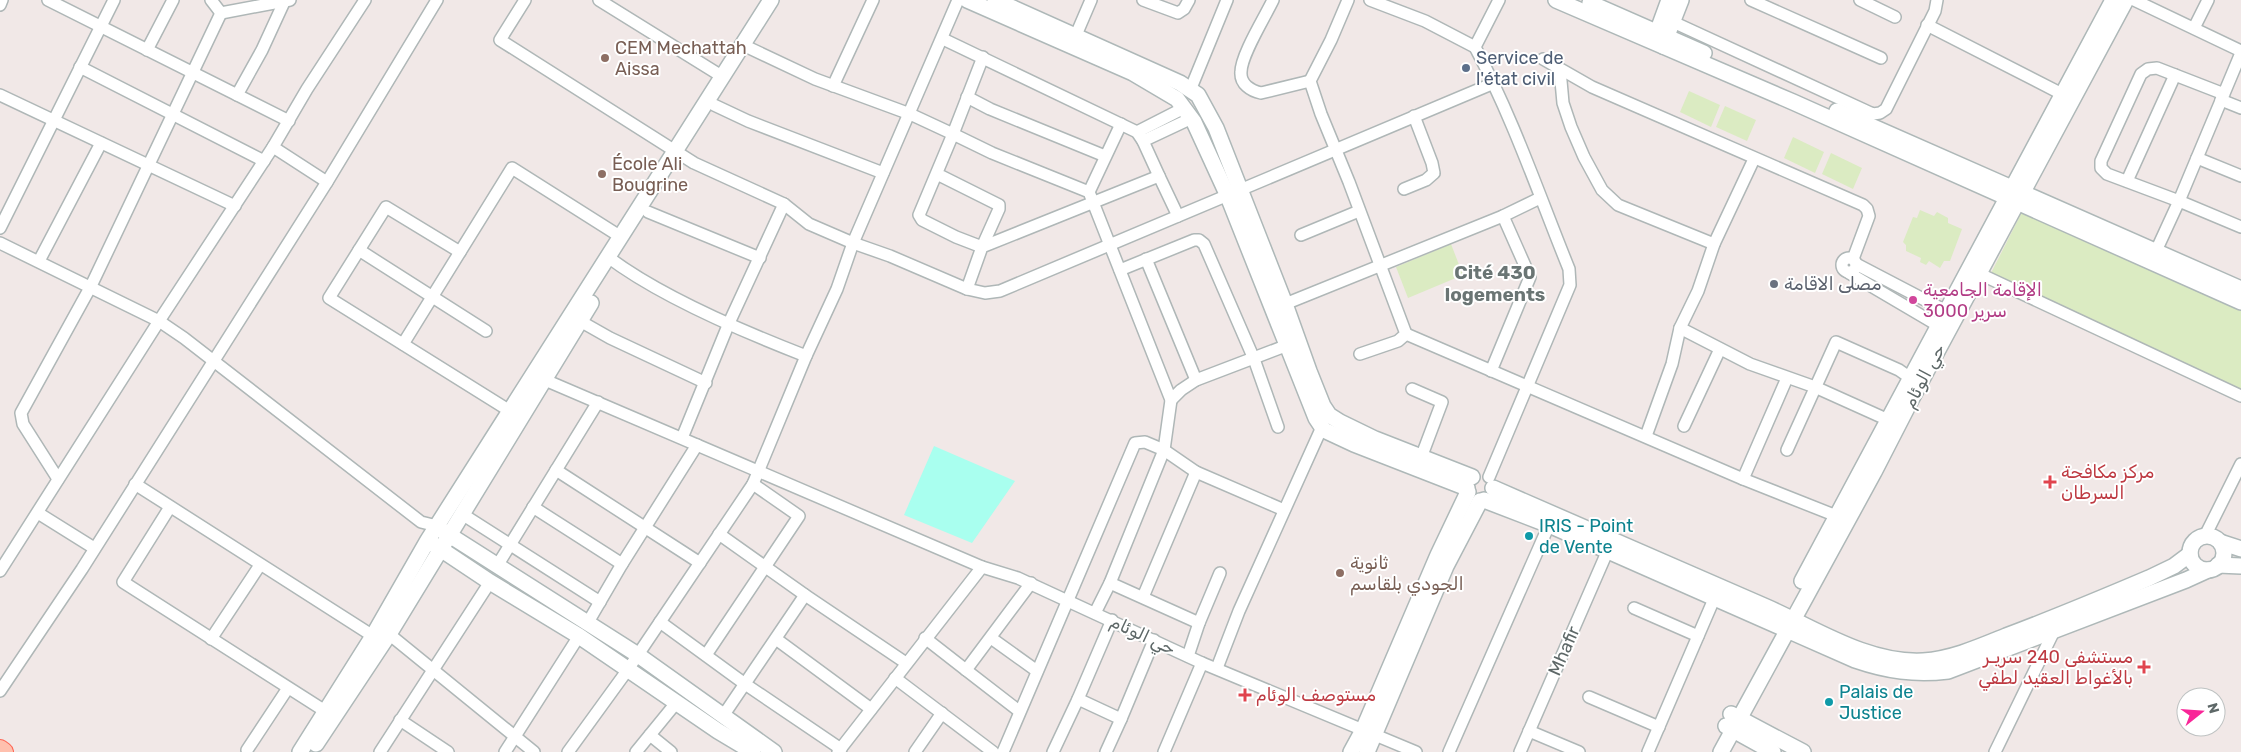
<svg xmlns="http://www.w3.org/2000/svg" width="2241" height="752" font-family="Rubik,Cairo,sans-serif">
<rect width="100%" height="100%" fill="#f1e8e7"/>
<g fill="#dbebc2">
<polygon points="1689,91 1720,105 1711,127 1680,112"/>
<polygon points="1725,106 1756,120 1747,141 1716,127"/>
<polygon points="1793,137 1824,152 1815,173 1784,158"/>
<polygon points="1831,153 1862,168 1853,189 1822,174"/>
<polygon points="2024,208 2241,307 2241,395 1990,275"/>
<polygon points="1920,210 1934,216 1937,212 1948,218 1948,223 1962,229 1950,261 1944,261 1940,268 1929,261 1926,265 1920,262 1921,258 1906,251 1906,245 1903,242 1913,217 1917,218"/>
<polygon points="1451,244 1463,275 1408,298 1396,267"/>
</g>
<polygon fill="#a9ffef" points="934,446 1015,481 972,543 904,515"/>
<g fill="none" stroke-linecap="round" stroke-linejoin="round">
<defs>
<g id="street">
<polyline points="48,0 289,121"/>
<polyline points="211,0 221,13"/>
<polyline points="525,0 500,40 694,163 784,204 809,224 853,243 890,256 967,289 985,293 1000,291 1494,83"/>
<polyline points="599,0 723,77"/>
<polyline points="1143,0 1178,13 1184,9 1189,0"/>
<path d="M1273 0C1265 17 1241 55 1241 72 1240 84 1251 91 1261 93L1310 81"/>
<polyline points="1348,0 1331,40 1310,81 1321,114 1349,182 1406,334 1398,341 1360,354"/>
<polyline points="1370,0 1425,21 1475,47"/>
<polyline points="1751,0 1881,58"/>
<polyline points="1860,0 1895,17"/>
<polyline points="2134,0 2241,51"/>
<polyline points="0,5 2,0"/>
<polyline points="221,13 290,0"/>
<polyline points="1673,22 1873,114 1880,113 1886,109 1935,11 1937,0"/>
<polyline points="1927,25 2062,94"/>
<polyline points="2194,28 2208,0"/>
<polyline points="1076,35 1091,0"/>
<polyline points="943,39 1137,132 1143,141 1159,176"/>
<polyline points="743,45 815,79 910,114 953,134 919,215 922,220 956,237 982,247 999,209 999,205 937,174"/>
<polyline points="147,50 173,0"/>
<polyline points="983,57 953,134 992,153 1089,192 1171,400 1164,450 1110,583 1095,613"/>
<polyline points="1543,59 1592,87 1863,205 1867,209 1869,216 1853,259"/>
<polyline points="80,67 264,161"/>
<polyline points="1560,70 1563,103 1571,127 1584,157 1602,190 1618,205 1714,244"/>
<polyline points="833,86 873,0"/>
<polyline points="1191,88 1227,0"/>
<polyline points="2224,94 2157,68 2148,69 2141,74 2101,161 2101,168 2107,174 2179,201 2241,53"/>
<polyline points="0,95 235,206"/>
<polyline points="237,95 262,50 285,0"/>
<polyline points="967,97 990,109 1105,156"/>
<polyline points="2221,100 2241,108"/>
<polyline points="714,105 748,121 883,173"/>
<polyline points="1137,132 1184,108"/>
<polyline points="1143,141 1192,118"/>
<polyline points="273,147 327,182"/>
<polyline points="2197,158 2241,176"/>
<polyline points="2127,181 2175,75"/>
<polyline points="1404,189 1426,180 1434,173 1432,163 1414,116"/>
<polyline points="1089,192 1121,124"/>
<polyline points="648,212 760,258"/>
<polyline points="0,228 114,0"/>
<polyline points="1301,235 1359,211"/>
<polyline points="0,243 159,321 184,338 421,522 437,526"/>
<polyline points="359,250 486,331"/>
<polyline points="2156,251 2179,201 2241,227"/>
<polyline points="460,252 386,207 329,298 510,411"/>
<path d="M608 257C661 297 744 332 806 356"/>
<circle cx="1849" cy="265" r="7"/>
<polyline points="1146,259 1196,380"/>
<polyline points="39,261 101,143"/>
<polyline points="1856,264 1946,311"/>
<polyline points="1120,270 1194,240 1199,240 1204,244 1254,359 1278,427"/>
<polyline points="1849,273 1939,326"/>
<polyline points="1980,274 2241,396"/>
<polyline points="967,289 982,247 1159,176 1178,216"/>
<polyline points="1285,304 1503,216 1540,198"/>
<polyline points="580,321 610,338 706,383"/>
<polyline points="1680,328 1750,364 1815,387 1895,423"/>
<polyline points="1406,334 1743,479 1844,519"/>
<polyline points="403,344 512,168 621,237"/>
<polyline points="1491,371 1530,277 1503,216"/>
<polyline points="538,377 982,567"/>
<polyline points="1412,389 1442,402 1419,463"/>
<polyline points="1171,400 1181,390 1196,380 1293,343"/>
<polyline points="1684,426 1720,349"/>
<polyline points="1646,436 1672,364 1680,328 1698,291 1714,244 1754,159"/>
<polyline points="682,438 729,323 784,204"/>
<polyline points="1787,450 1836,342 1899,370 1916,382"/>
<polyline points="556,470 700,563"/>
<path d="M1489 477 1570 285 1569 269C1539 195 1513 118 1475 47L1499 0"/>
<polyline points="58,479 23,424 21,413 91,286 221,13"/>
<polyline points="1743,479 1787,378"/>
<polyline points="135,484 373,636"/>
<polyline points="170,507 123,582 325,711"/>
<polyline points="533,507 622,564"/>
<polyline points="38,513 94,548"/>
<polyline points="462,514 600,602"/>
<polyline points="719,534 805,595 906,663"/>
<polyline points="2205,536 2241,464"/>
<polyline points="497,566 598,402"/>
<polyline points="0,571 159,321 273,147 307,89 365,0"/>
<polyline points="1110,583 1199,623 1188,656"/>
<polyline points="1143,597 1196,472"/>
<polyline points="1634,608 1698,636"/>
<polyline points="660,622 745,684 841,749"/>
<polyline points="1199,623 1220,573"/>
<polyline points="587,624 622,564 697,445"/>
<polyline points="384,630 534,752"/>
<polyline points="925,638 966,670"/>
<polyline points="991,638 1037,671"/>
<polyline points="211,639 260,565"/>
<polyline points="776,639 871,709"/>
<polyline points="706,655 799,516 753,484"/>
<polyline points="1217,668 1239,611 1322,427"/>
<polyline points="895,678 993,752"/>
<polyline points="0,691 82,569 327,182 437,0"/>
<polyline points="1589,697 1659,727"/>
<polyline points="1078,699 1112,620"/>
<polyline points="1019,711 966,670 1031,583"/>
<polyline points="723,716 805,595"/>
<polyline points="400,720 448,752"/>
<polyline points="1529,731 1579,752"/>
<polyline points="650,735 671,752"/>
<polyline points="247,750 288,688"/>
<polyline points="380,752 490,582"/>
<polyline points="505,752 579,636"/>
<polyline points="568,752 629,668 753,484 806,356 837,289 853,243 958,0"/>
<polyline points="636,752 676,703"/>
<polyline points="838,752 982,567 1018,578 1202,663 1416,752"/>
<polyline points="915,752 942,713"/>
<polyline points="1003,752 1135,443 1145,442 1164,450 1196,472 1284,510"/>
<polyline points="1053,752 1078,699 1121,719 1154,640"/>
<polyline points="1106,752 1121,719"/>
<polyline points="1164,752 1202,663"/>
<polyline points="1449,752 1549,525"/>
<polyline points="1520,752 1608,550"/>
<polyline points="1648,752 1714,599"/>
<polyline points="1995,752 2054,631"/>
</g>
<g id="secondary">
<polyline points="967,0 1133,73 1177,99 1194,122 1227,194 1316,418 1324,430 1354,444 1467,488"/>
<polyline points="995,0 1180,83 1198,95 1216,128 1285,304 1309,371 1323,406 1329,415 1340,422 1375,439 1472,477"/>
<polyline points="1556,0 1793,102 2241,302"/>
<polyline points="1590,3 1704,53"/>
<polyline points="1654,41 1669,0"/>
<polyline points="1663,46 1681,0"/>
<polyline points="1837,111 2241,289"/>
<path d="M1493 488C1583 527 1673 567 1764 606 1813 627 1867 664 1923 661 1952 659 1979 647 2006 636 2054 618 2102 598 2149 578L2174 566 2190 554"/>
<path d="M1484 500 1549 525 1855 660C1887 671 1915 675 1948 671L2186 580 2208 570"/>
<polyline points="443,531 638,655 774,752"/>
<circle cx="2207" cy="553" r="17"/>
<polyline points="2220,542 2241,549"/>
<polyline points="433,544 490,582 579,636 718,731 753,752"/>
<polyline points="2218,565 2241,566"/>
<polyline points="1802,581 2113,0"/>
<polyline points="1731,714 1803,752"/>
<polyline points="1726,726 1773,752"/>
<polyline points="316,744 389,634 591,303"/>
<polyline points="300,752 373,636 428,540 771,0"/>
<polyline points="1351,752 1363,730 1438,555 1468,492"/>
<polyline points="1367,752 1446,566 1480,501"/>
<polyline points="1721,752 1874,472 1912,398 2126,0"/>
</g>
<polyline id="primary" points="0,749 4,752"/>
</defs>
<use href="#street" stroke="#afb7b7" stroke-width="14"/>
<use href="#secondary" stroke="#aeb8b8" stroke-width="18"/>
<use href="#primary" stroke="#fe6453" stroke-width="20"/>
<use href="#street" stroke="#fff" stroke-width="11"/>
<use href="#secondary" stroke="#fff" stroke-width="15"/>
<use href="#primary" stroke="#ffc0ae" stroke-width="18"/>
</g>
<g fill="#8d6e63" stroke="#fff" stroke-width="2">
<circle cx="605" cy="58" r="5"/>
<circle cx="602" cy="174" r="5"/>
<circle cx="1340" cy="573" r="5"/>
</g>
<circle fill="#5c6f8a" stroke="#fff" stroke-width="2" cx="1466" cy="68" r="5"/>
<circle fill="#6b7280" stroke="#fff" stroke-width="2" cx="1774" cy="284" r="5"/>
<circle fill="#d1479c" stroke="#fff" stroke-width="2" cx="1913" cy="300" r="5"/>
<g fill="#e0444e" stroke="#fff" stroke-width="2">
<path d="M2047.5 474.5h5v5h5v5h-5v5h-5v-5h-5v-5h5z"/>
<path d="M2141.5 659.5h5v5h5v5h-5v5h-5v-5h-5v-5h5z"/>
<path d="M1242.5 687.5h5v5h5v5h-5v5h-5v-5h-5v-5h5z"/>
</g>
<g fill="#0f9aa8" stroke="#fff" stroke-width="2">
<circle cx="1529" cy="536" r="5"/>
<circle cx="1829" cy="702" r="5"/>
</g>
<g text-anchor="middle" dominant-baseline="central" stroke-width="4" stroke-linejoin="round" paint-order="stroke">
<g font-size="18" fill="#785e54" stroke="#fff" text-anchor="start">
<text x="615" y="48">CEM Mechattah<tspan x="615" dy="21">Aissa</tspan></text>
<text x="612" y="164">École Ali<tspan x="612" dy="21">Bougrine</tspan></text>
<text x="1350" y="563">ثانوية<tspan x="1350" dy="21">الجودي بلقاسم</tspan></text>
</g>
<g font-size="18" fill="#4e5e75" stroke="#fff" text-anchor="start">
<text x="1476" y="58">Service de<tspan x="1476" dy="21">l'état civil</tspan></text>
</g>
<g font-size="18" fill="#5b616d" stroke="#fff" text-anchor="start">
<text x="1784" y="284">مصلى الاقامة</text>
</g>
<g font-size="18" fill="#b23c85" stroke="#fff" text-anchor="start">
<text x="1923" y="290">الإقامة الجامعية<tspan x="1923" dy="21">3000 سرير</tspan></text>
</g>
<g font-size="18" fill="#5e6868" stroke="#fff">
<text transform="translate(1924 376) rotate(-62)">حي الوئام</text>
<text transform="translate(1143 635) rotate(25)">حي الوئام</text>
<text transform="translate(1564 651) rotate(-66)">Mhafir</text>
</g>
<g font-size="18" fill="#be3a42" stroke="#fff" text-anchor="start">
<text x="2061" y="472">مركز مكافحة<tspan x="2061" dy="21">السرطان</tspan></text>
<text x="2133" y="657" text-anchor="end">مستشفى 240 سريـر<tspan x="2133" dy="21">بالأغواط العقيد لطفي</tspan></text>
<text x="1256" y="695">مستوصف الوئام</text>
</g>
<g font-size="18" fill="#0d838f" stroke="#fff" text-anchor="start">
<text x="1539" y="526">IRIS - Point<tspan x="1539" dy="21">de Vente</tspan></text>
<text x="1839" y="692">Palais de<tspan x="1839" dy="21">Justice</tspan></text>
</g>
<g font-size="19" font-weight="bold" fill="#6a7574" stroke="#fff">
<text x="1495" y="272">Cité 430<tspan x="1495" dy="22">logements</tspan></text>
</g>
</g>
<g transform="translate(2201 712) rotate(73)"><circle r="24" fill="#ffffff" stroke="#bfc3c3"/>
<path d="M0-4L9 19L0 12L-9 19Z" fill="#f92598"/>
<text y="-8" font-size="14" font-weight="bold" text-anchor="middle" fill="#5e6868">N</text>
</g>
</svg>
